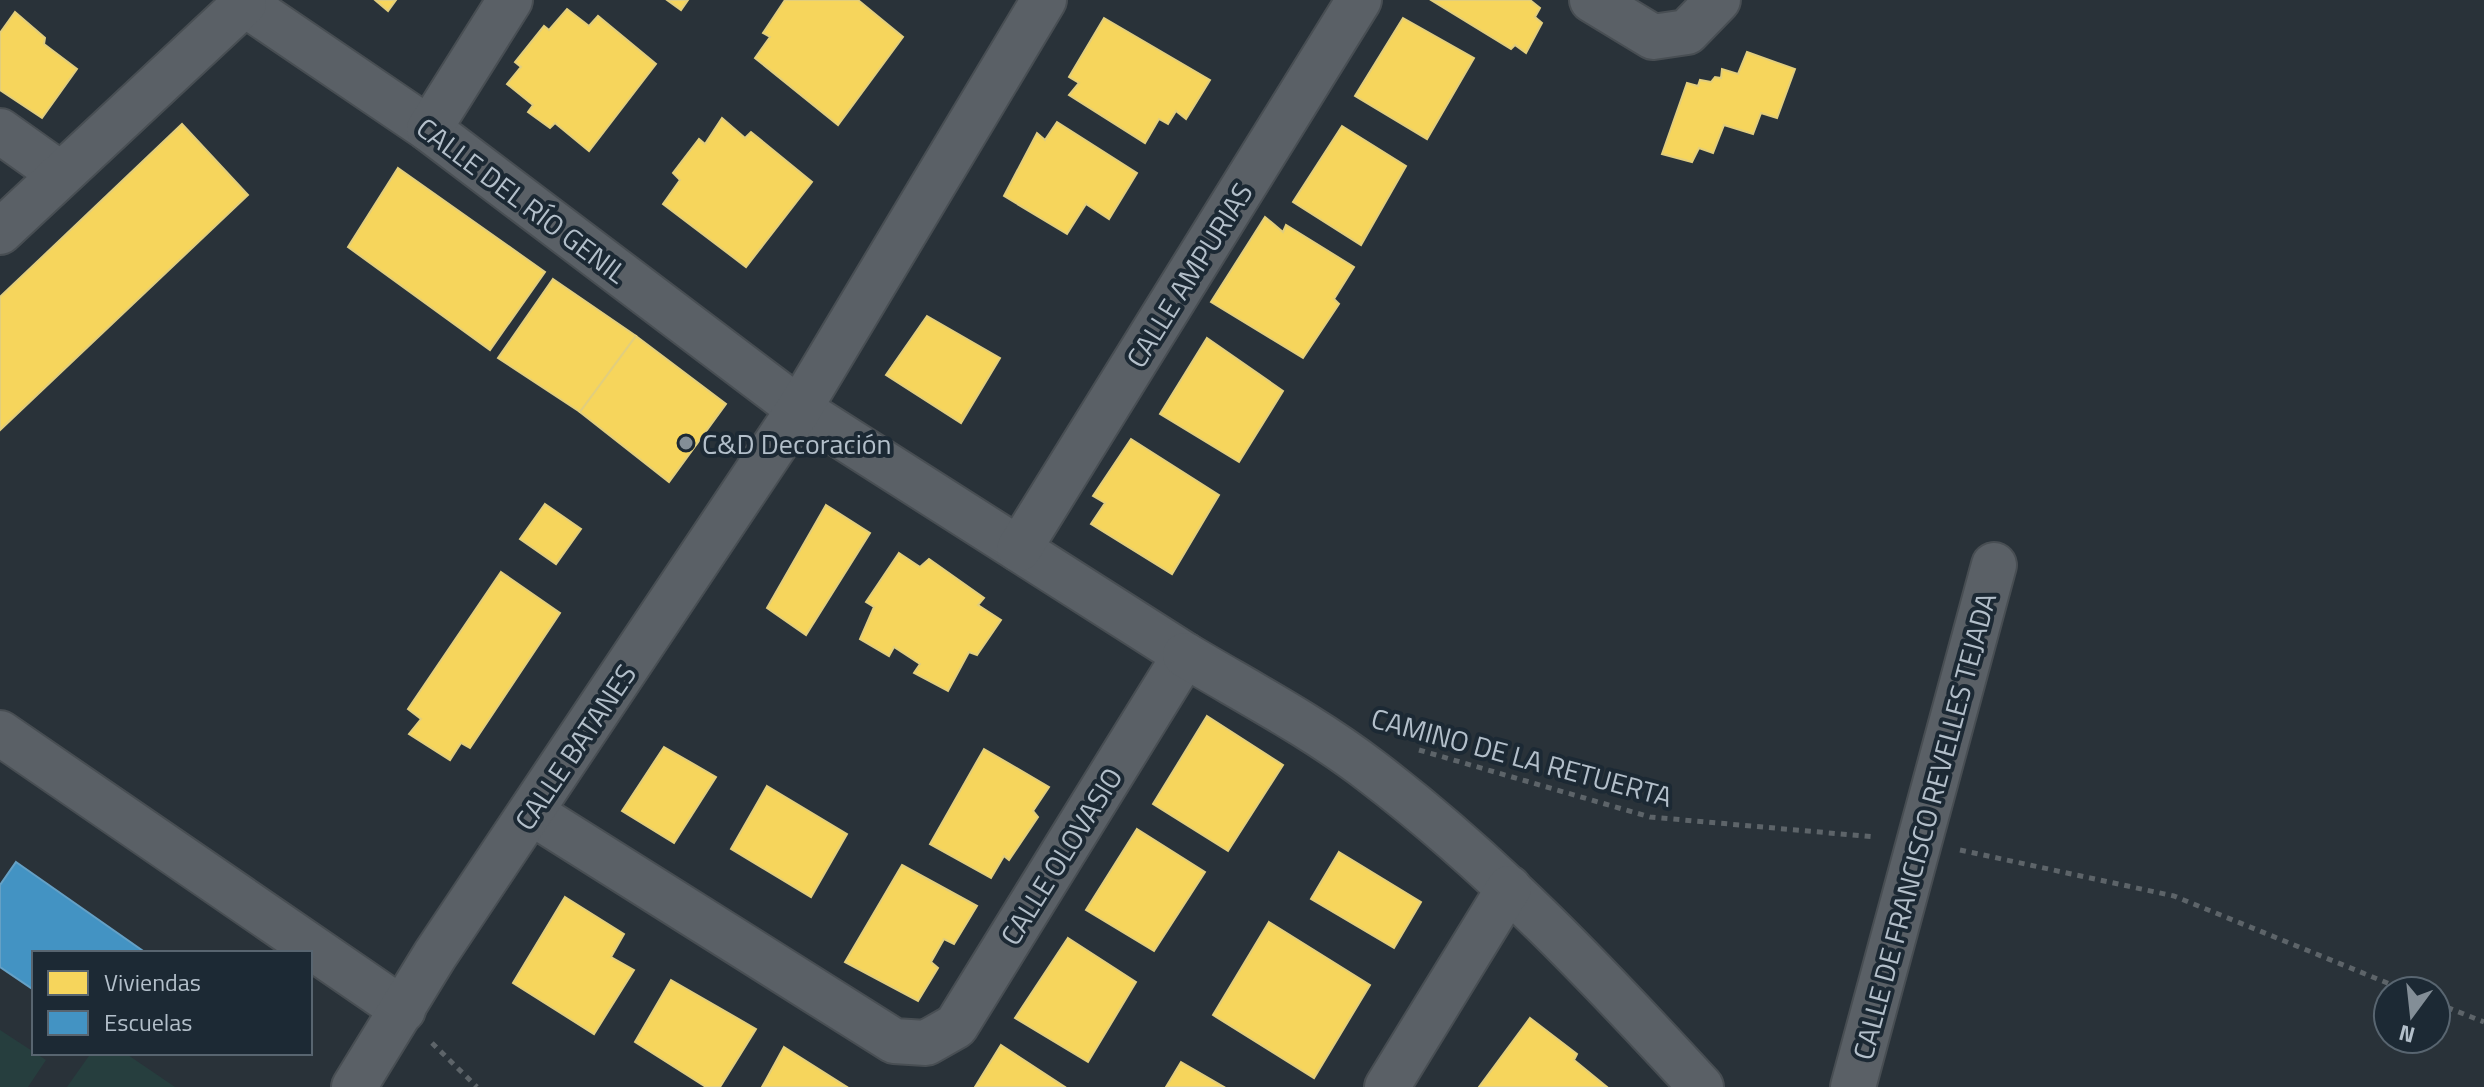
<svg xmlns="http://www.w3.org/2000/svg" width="2484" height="1087" font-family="'Titillium Web',sans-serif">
<rect width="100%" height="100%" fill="#293239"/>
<g fill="#263e3e">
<polygon points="0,1030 46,1060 28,1087 0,1087"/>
<polygon points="91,1053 125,1053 175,1087 67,1087"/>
</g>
<g fill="#f6d55c" stroke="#e2ce7d" stroke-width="2">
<polygon points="375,0 396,0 388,11"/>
<polygon points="667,0 688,0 681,10"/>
<polygon points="785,0 858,0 903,37 838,125 755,58 770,37 763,33"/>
<polygon points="1431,0 1530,0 1540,8 1535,17 1542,23 1526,53 1515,45 1511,49"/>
<polygon points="567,9 589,26 598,16 656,64 589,151 555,123 550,128 528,112 533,105 507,84 521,67 515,62 544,26 549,30"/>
<polygon points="15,12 45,38 44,44 77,69 42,118 0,90 0,33"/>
<polygon points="1104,18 1210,80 1186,119 1176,111 1168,124 1159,119 1145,143 1069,95 1079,83 1069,77"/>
<polygon points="1403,18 1474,58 1427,139 1355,96"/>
<polygon points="1747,52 1795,69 1777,118 1761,113 1753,134 1724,125 1713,153 1699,148 1692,162 1662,154 1687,83 1698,86 1700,80 1711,82 1715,77 1721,78 1722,69 1738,74"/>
<polygon points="722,118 745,138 751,132 812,182 746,267 663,204 680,180 673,173 699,139 705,144"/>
<polygon points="1057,122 1137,173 1109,219 1086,204 1067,234 1004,196 1037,133 1045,140"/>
<polygon points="182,124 248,195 0,430 0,297"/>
<polygon points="1342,126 1406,166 1361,245 1293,202"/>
<polygon points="398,168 545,272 490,350 348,247"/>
<polygon points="1265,217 1283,232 1286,225 1354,267 1334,299 1339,304 1303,358 1211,302"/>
<polygon points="553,279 636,336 580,412 498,358"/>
<polygon points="927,316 1000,358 961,423 886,375"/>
<polygon points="636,336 726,404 669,482 580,412"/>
<polygon points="1207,338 1283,391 1239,462 1160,414"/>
<polygon points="1131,439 1219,495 1172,574 1091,524 1105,503 1093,496"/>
<polygon points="545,504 581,529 556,564 520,539"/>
<polygon points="826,505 870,533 806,635 767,608"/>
<polygon points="899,553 920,567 929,559 984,598 978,605 1001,620 977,655 969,652 948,691 914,673 920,664 894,647 889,656 860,639 874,607 866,602"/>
<polygon points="501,572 560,613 470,748 461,743 450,760 409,734 421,719 408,709"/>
<polygon points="1207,716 1283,765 1228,851 1153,804"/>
<polygon points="664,747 716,777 674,843 622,811"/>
<polygon points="984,749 1049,787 1033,811 1038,817 1009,860 1004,856 991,878 930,844"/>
<polygon points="767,786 847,834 811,897 731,849"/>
<polygon points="1137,829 1205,872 1154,951 1086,910"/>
<polygon points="1339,852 1421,902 1394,948 1311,899"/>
<polygon points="902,865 977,906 954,944 944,939 931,962 938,968 918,1001 845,962"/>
<polygon points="565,897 624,934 611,957 634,970 594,1034 513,983"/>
<polygon points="1269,922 1370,985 1314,1078 1213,1015"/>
<polygon points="1068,938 1136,982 1088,1062 1015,1018"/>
<polygon points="671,980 756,1029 720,1087 706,1087 635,1042"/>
<polygon points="1530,1018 1577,1054 1574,1060 1607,1087 1479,1087"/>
<polygon points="1001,1045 1065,1087 975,1087"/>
<polygon points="784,1047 847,1087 762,1087"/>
<polygon points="1181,1062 1224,1087 1166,1087"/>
</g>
<polygon fill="#4393c3" stroke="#65a0c5" stroke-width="2" points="16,862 146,953 34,953 34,990 0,967 0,885"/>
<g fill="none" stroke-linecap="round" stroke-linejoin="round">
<defs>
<g id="minor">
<polyline points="239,0 429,129 799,409 1185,655 956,1026 926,1043 894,1041 532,813"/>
<polyline points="1592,0 1653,37 1687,32 1718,0"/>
<polyline points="429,129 510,0"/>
<polyline points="0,131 59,173"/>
<polyline points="0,232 244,4"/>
<polyline points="1019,549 1359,0"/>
<path d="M1185 655C1247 692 1314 727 1371 771 1493 864 1598 975 1701 1087"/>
<polyline points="0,733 403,1010"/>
<polyline points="354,1087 435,955 799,409 1044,0"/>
<polyline points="1387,1087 1509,888"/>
<polyline points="1853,1087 1994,565"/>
</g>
</defs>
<use href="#minor" stroke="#484e53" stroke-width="48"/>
<g stroke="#5d6469" stroke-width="5" stroke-dasharray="6 6" stroke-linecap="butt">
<polyline points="1419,750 1650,817 1875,837"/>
<polyline points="1960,850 2174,896 2407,991"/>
<polyline points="2436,1003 2484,1022"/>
<polyline points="432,1043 477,1087"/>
</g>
<use href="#minor" stroke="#5a6066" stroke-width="44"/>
</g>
<circle fill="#838e97" stroke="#1c2934" stroke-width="3" cx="686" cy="443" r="8"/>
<g text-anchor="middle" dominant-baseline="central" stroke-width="8" stroke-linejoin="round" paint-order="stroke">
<g font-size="28" fill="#b3bfca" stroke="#1c2934">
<text transform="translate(522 200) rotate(37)">CALLE DEL RÍO GENIL</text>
<text transform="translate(1189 275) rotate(-58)">CALLE AMPURIAS</text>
<text transform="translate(575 747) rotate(-56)">CALLE BATANES</text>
<text transform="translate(1522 757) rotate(15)">CAMINO DE LA RETUERTA</text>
<text transform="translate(1924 826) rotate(-75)">CALLE DE FRANCISCO REVELLES TEJADA</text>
<text transform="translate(1061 856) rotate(-58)">CALLE OLOVASIO</text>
</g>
<g font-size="28" fill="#b3bfca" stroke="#1c2934" text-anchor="start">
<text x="702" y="443">C&amp;D Decoración</text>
</g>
</g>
<rect x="32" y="951" width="280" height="104" fill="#1c2934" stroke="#586570" stroke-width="2"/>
<rect x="48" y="971" width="40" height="24" fill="#f6d55c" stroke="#586570" stroke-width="2"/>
<text x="104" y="991" font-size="24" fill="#b3bfca">Viviendas</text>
<rect x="48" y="1011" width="40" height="24" fill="#4393c3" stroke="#586570" stroke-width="2"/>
<text x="104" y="1031" font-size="24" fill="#b3bfca">Escuelas</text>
<g transform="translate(2412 1015) rotate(195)"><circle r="38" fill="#1c2934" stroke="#586570" stroke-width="2"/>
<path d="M0-6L14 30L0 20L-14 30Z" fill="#838e97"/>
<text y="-12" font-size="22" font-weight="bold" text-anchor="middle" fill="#b3bfca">N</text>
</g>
</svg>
